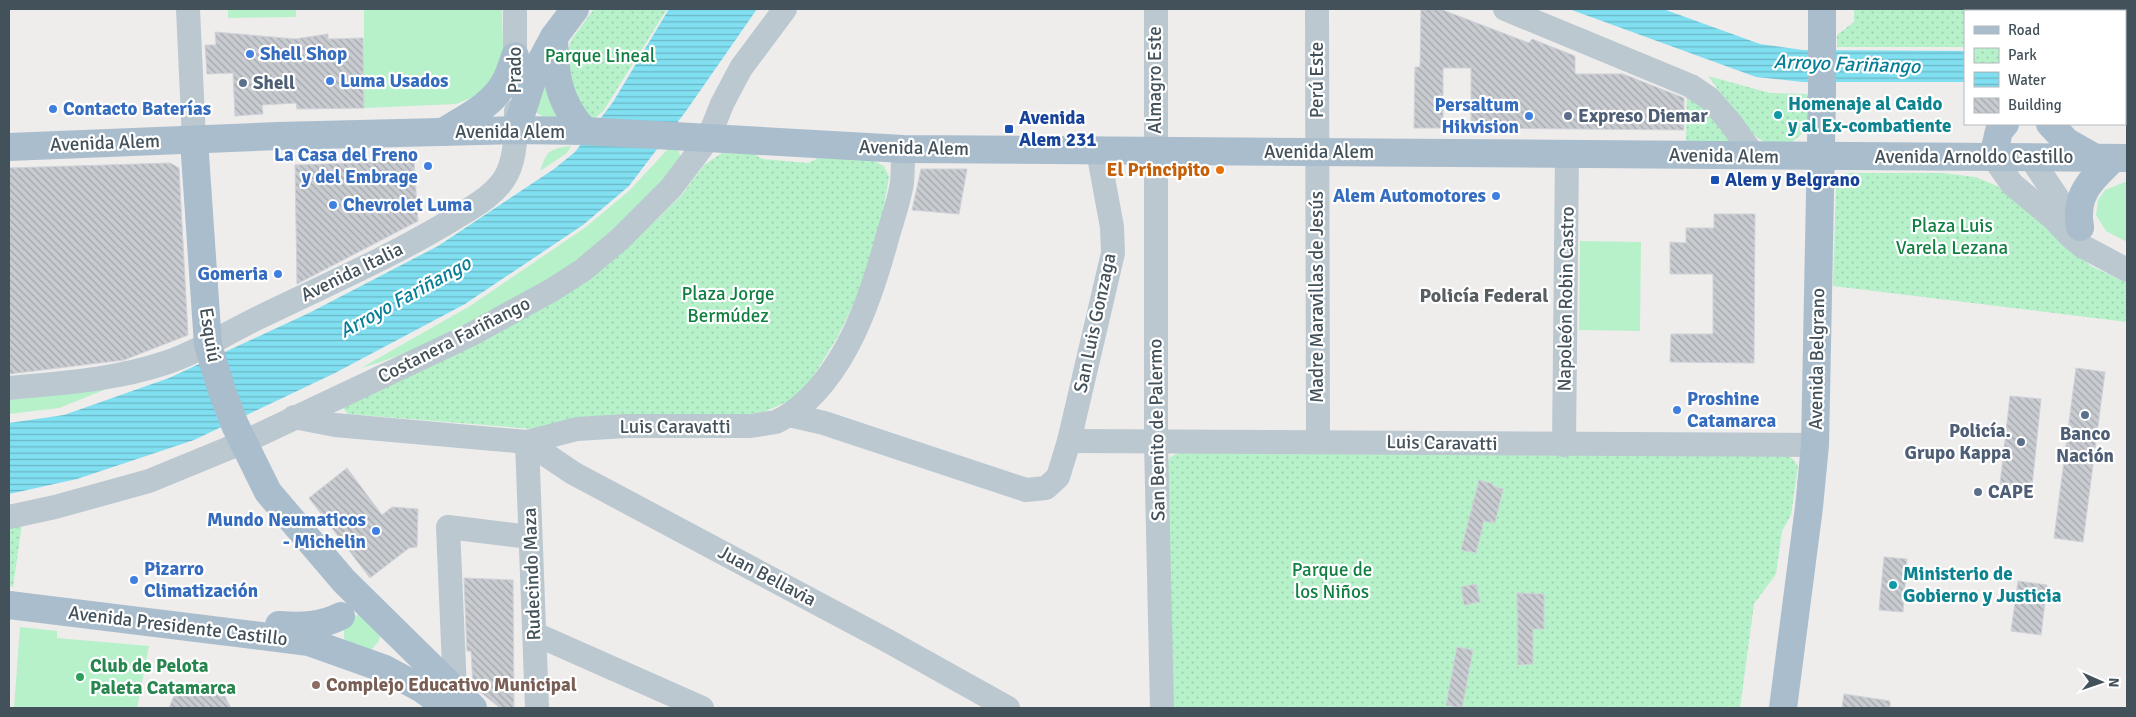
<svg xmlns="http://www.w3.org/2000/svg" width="2136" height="717" font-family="Signika,sans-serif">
<defs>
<pattern id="park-dots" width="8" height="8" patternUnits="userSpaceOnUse" patternTransform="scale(1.25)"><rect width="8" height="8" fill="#b6f1ca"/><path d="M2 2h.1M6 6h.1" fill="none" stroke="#9ed0b0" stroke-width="1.8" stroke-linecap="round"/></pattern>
<pattern id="water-rules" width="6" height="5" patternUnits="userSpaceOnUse" patternTransform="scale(1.25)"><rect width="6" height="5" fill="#80dff0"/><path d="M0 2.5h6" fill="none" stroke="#6ab7c5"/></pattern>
<pattern id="building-back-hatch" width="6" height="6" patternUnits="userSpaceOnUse" patternTransform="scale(1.25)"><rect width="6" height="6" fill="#c8ccd1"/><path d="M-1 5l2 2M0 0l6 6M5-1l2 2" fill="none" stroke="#a4a8ad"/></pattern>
</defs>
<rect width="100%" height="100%" fill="#efecec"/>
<g fill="#b6f1ca">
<polygon points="228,9 296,9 296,17 228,18"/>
<polygon points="364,9 502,9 503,50 495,75 480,94 456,104 364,108"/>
<polygon points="549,71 565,117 543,117 536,112"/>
<path d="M571 146 567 153 540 171C547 150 549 149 571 146Z"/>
<path d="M678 149 681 158C651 196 617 237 576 263 558 275 538 285 520 295 469 324 417 352 361 368L470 306 586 227 630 190 667 150Z"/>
<polygon points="2125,182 2127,182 2127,242 2106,231 2096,215 2098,200 2105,190"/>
<polygon points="1580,241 1641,242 1640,331 1579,330"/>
<polygon points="109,388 59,408 9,414 9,399"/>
<path d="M362 614 380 635 379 641 371 650 345 641C341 627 348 616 362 614Z"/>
<polygon points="20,627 57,631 57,638 149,646 137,708 14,708"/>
</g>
<g fill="url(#park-dots)">
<polygon points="594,9 667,9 604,110 593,120 578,114 565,56 572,39"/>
<polygon points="1854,9 2127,9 2127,80 2125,79 2125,11 1965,11 1965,47 1837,47 1837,35 1854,22"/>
<polygon points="1708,76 1770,93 1809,94 1808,120 1803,133 1792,142 1764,142 1751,133"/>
<polygon points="1687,90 1705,104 1730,142 1686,141"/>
<polygon points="722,153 754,154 762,159 809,163 818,158 872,160 884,166 889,177 881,223 858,295 837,338 811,380 791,400 764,412 741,415 534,429 348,414 343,408 358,398 627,248 681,196 704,165"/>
<polygon points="1846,173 1942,173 1975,177 1995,185 2027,206 2091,266 2127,283 2127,322 1833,286 1836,185 1838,176"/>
<polygon points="1179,453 1786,455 1793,459 1798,466 1791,515 1782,531 1776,574 1754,604 1740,708 1170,708 1166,465 1170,457"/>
<polygon points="22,524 13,587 9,586 9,527"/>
</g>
<g fill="url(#water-rules)">
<polygon points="669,9 757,9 686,111 629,186 583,225 465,304 335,373 194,440 77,479 9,494 9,423 64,415 169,378 309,313 438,246 554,169 575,152 613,102"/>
<polygon points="1569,9 1663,9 1760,44 1803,50 1965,51 1965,82 1803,82 1756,77"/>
</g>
<g fill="url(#building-back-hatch)" stroke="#cfd2d8">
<polygon points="1421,9 1440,9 1529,43 1532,39 1575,56 1575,74 1623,74 1684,98 1684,130 1471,128 1471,68 1443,68 1443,128 1414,128 1415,67 1420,67"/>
<polygon points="215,32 295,39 328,34 328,39 363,38 364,108 297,109 296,103 262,105 263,114 235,116 233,73 207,74 205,45 216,45"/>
<polygon points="414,161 418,221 297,284 295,165"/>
<polygon points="170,163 179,168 188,335 124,360 9,374 9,168"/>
<polygon points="921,169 967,169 959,214 912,210"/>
<polygon points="1714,214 1755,214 1754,363 1670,362 1671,334 1713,334 1713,274 1670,274 1670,242 1686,243 1686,228 1714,228"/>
<polygon points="2076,368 2105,372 2083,542 2054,538"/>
<polygon points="2010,396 2041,399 2032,487 2000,484"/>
<polygon points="347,468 382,515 392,507 418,509 417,547 409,548 370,578 309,498"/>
<polygon points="1479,480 1493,484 1493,486 1503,489 1495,523 1484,521 1476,553 1461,550"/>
<polygon points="1884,557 1907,559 1903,612 1879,610"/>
<polygon points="464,578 513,580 514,708 500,708 473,686 471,651 467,651"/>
<polygon points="2018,581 2047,585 2041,635 2011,631"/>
<polygon points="1476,584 1480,602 1464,605 1461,587"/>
<polygon points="1517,593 1544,594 1544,629 1533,629 1533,664 1518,665"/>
<polygon points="1457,647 1473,650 1462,708 1446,705"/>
<polygon points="198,682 207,683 216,686 223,693 231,708 169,708 174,696 180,689 188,684"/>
<polygon points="1844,694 1890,701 1890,708 1842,708"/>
</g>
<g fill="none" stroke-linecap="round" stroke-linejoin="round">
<g stroke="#bbc8d0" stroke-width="24">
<polyline points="188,9 194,140"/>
<polyline points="515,9 515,75"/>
<polyline points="1156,9 1156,442 1162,708"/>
<polyline points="1317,9 1318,442"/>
<polyline points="1505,9 1691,86 1710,99 1730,122 1754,156"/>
<polyline points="1993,157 2012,184 2054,219 2070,236 2082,246 2127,270"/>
<polyline points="2030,157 2063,206 2082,228"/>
<path d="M9 388C61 383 114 380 165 363 199 352 228 332 260 317 326 285 393 256 455 218 473 207 497 194 507 174 516 156 516 131 516 111"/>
<path d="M789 415C846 376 871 298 888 235 893 218 899 201 902 183 903 172 903 161 903 149"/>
<polyline points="294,417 335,425 527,442 577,429 626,426 750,426 776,422 789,415 824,423 1026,490 1046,488 1058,477 1069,441 1113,253 1112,227 1098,151"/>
<polyline points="1069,441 1815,445"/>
<polyline points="527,442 573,473 888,641 1008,708"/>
<polyline points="527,442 537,708"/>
<polyline points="1564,445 1567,154"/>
<polyline points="9,517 55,507 149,481 244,442 470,335 552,290 583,270 620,239 671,188 708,139 722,104 741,68 785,9"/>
<polyline points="535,634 702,708"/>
<polyline points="455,690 448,527 530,537"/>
</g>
<g stroke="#a9bdcd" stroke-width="28">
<path d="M554 37C555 75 558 103 585 131"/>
<polyline points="2050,124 2067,142 2095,158"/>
<polyline points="516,130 535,72 554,37 575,9"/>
<path d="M443 132C465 118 492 106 505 82 509 75 512 65 515 56"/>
<polyline points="194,140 208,345 222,391 235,425 268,492 344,581 473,708"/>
<polyline points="9,147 278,136 516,130 585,131 903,149 2127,158"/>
<polyline points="1993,157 1999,131 2005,124"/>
<path d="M2080 227C2074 194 2092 179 2114 158"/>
<polyline points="9,605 309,642 385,669 422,689 448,708"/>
<path d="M279 625C302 627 321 626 341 616"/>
<polyline points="1783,708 1809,507 1815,445 1822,94 1822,9"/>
</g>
</g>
<g fill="#3f7fe0" stroke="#fff" stroke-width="2">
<circle cx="250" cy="54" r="5"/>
<circle cx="330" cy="81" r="5"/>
<circle cx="53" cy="109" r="5"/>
<circle cx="1529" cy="116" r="5"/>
<circle cx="428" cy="166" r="5"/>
<circle cx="1496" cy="196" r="5"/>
<circle cx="333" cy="205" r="5"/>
<circle cx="278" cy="274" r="5"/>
<circle cx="1677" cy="410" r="5"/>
<circle cx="376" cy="531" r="5"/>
<circle cx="134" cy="580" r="5"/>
</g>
<g fill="#5c6f8a" stroke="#fff" stroke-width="2">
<circle cx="243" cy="83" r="5"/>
<circle cx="1568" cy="116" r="5"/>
<circle cx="2085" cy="415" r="5"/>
<circle cx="2021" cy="442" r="5"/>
<circle cx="1978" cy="492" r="5"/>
</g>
<g fill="#0f9aa8" stroke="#fff" stroke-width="2">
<circle cx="1778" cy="115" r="5"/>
<circle cx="1893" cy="585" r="5"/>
</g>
<g fill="#1a4fb4" stroke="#fff" stroke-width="2">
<rect x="1004" y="124" width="10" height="10" rx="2.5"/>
<rect x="1710" y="175" width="10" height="10" rx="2.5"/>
</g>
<circle fill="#e8710a" stroke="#fff" stroke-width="2" cx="1220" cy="170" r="5"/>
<circle fill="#2e9e5b" stroke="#fff" stroke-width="2" cx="80" cy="677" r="5"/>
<circle fill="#8d6e63" stroke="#fff" stroke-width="2" cx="316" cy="685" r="5"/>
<g text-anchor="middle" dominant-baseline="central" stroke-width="4.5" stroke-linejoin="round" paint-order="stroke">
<g font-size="19" font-weight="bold" fill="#366cbe" stroke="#fff" text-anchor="start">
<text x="260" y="54">Shell Shop</text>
<text x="340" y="81">Luma Usados</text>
<text x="1519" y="105" text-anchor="end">Persaltum<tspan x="1519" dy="22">Hikvision</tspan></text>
<text x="63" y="109">Contacto Baterías</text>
<text x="418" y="155" text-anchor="end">La Casa del Freno<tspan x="418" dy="22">y del Embrage</tspan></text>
<text x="1486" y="196" text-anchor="end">Alem Automotores</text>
<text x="343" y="205">Chevrolet Luma</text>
<text x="268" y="274" text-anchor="end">Gomeria</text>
<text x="1687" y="399">Proshine<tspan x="1687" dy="22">Catamarca</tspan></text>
<text x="366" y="520" text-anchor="end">Mundo Neumaticos<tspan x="366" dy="22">- Michelin</tspan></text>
<text x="144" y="569">Pizarro<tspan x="144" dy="22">Climatización</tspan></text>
</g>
<g font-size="19" fill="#117f42" stroke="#fff">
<text x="600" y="56">Parque Lineal</text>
<text x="1952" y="226">Plaza Luis<tspan x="1952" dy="22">Varela Lezana</tspan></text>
<text x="728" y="294">Plaza Jorge<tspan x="728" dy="22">Bermúdez</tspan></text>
<text x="1332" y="570">Parque de<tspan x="1332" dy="22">los Niños</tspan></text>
</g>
<g font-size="19" fill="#43515a" stroke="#fff">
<text transform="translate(515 70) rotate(-90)">Prado</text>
<text transform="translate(1155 80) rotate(-90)">Almagro Este</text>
<text transform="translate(1317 80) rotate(-90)">Perú Este</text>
<text x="510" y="132">Avenida Alem</text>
<text transform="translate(105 143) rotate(-2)">Avenida Alem</text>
<text transform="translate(914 148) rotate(1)">Avenida Alem</text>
<text x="1319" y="152">Avenida Alem</text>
<text transform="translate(1724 156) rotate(1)">Avenida Alem</text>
<text x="1974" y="157">Avenida Arnoldo Castillo</text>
<text transform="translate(352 272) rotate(-26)">Avenida Italia</text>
<text transform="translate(1317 297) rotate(-90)">Madre Maravillas de Jesús</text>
<text transform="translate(1566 299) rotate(-89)">Napoleón Robin Castro</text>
<text transform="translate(1095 323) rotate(-78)">San Luis Gonzaga</text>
<text transform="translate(210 335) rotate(81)">Esquiú</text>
<text transform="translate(454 340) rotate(-27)">Costanera Fariñango</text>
<text transform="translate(1817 359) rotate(-89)">Avenida Belgrano</text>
<text x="675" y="427">Luis Caravatti</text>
<text transform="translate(1157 430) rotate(-91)">San Benito de Palermo</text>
<text transform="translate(1442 443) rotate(1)">Luis Caravatti</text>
<text transform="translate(532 574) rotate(-92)">Rudecindo Maza</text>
<text transform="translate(767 576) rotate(28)">Juan Bellavia</text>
<text transform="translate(178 626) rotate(7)">Avenida Presidente Castillo</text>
</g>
<g font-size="19" font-weight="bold" fill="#4e5e75" stroke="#fff" text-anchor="start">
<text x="253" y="83">Shell</text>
<text x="1578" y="116">Expreso Diemar</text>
<text x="2011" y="431" text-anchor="end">Policía.<tspan x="2011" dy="22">Grupo Kappa</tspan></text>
<text x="2085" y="434" text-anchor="middle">Banco<tspan x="2085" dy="22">Nación</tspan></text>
<text x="1988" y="492">CAPE</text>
</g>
<g font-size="19" font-weight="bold" fill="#0d838f" stroke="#fff" text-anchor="start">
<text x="1788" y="104">Homenaje al Caido<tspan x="1788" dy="22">y al Ex-combatiente</tspan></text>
<text x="1903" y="574">Ministerio de<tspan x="1903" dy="22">Gobierno y Justicia</tspan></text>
</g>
<g font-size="19" font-weight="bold" fill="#164399" stroke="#fff" text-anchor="start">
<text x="1019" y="118">Avenida<tspan x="1019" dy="22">Alem 231</tspan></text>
<text x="1725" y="180">Alem y Belgrano</text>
</g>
<g font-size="19" font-weight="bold" fill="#c56008" stroke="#fff" text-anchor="end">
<text x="1210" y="170">El Principito</text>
</g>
<g font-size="19" font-weight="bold" fill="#27864d" stroke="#fff" text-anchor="start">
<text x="90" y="666">Club de Pelota<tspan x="90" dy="22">Paleta Catamarca</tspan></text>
</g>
<g font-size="19" font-weight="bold" fill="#785e54" stroke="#fff" text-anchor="start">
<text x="326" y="685">Complejo Educativo Municipal</text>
</g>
<g font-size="20" font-style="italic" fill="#067f96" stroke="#fff">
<text transform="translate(1847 64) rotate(2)">Arroyo Fariñango</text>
<text transform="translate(405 297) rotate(-29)">Arroyo Fariñango</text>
</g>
<g font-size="20" font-weight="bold" fill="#585d61" stroke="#fff">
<text x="1484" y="295">Policía Federal</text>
</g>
</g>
<rect width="2136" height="717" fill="none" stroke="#43515a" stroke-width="20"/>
<rect x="1964" y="10" width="162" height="115" fill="#ffffff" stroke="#b4b9bd"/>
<rect x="1974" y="26" width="25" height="8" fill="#a9bdcd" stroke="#b4b9bd"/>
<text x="2008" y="35" font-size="15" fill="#43515a">Road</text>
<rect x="1974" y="48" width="25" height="15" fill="url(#park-dots)" stroke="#b4b9bd"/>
<text x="2008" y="60" font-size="15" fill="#43515a">Park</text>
<rect x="1974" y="72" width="25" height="15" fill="url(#water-rules)" stroke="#b4b9bd"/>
<text x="2008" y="85" font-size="15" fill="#43515a">Water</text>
<rect x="1974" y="98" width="25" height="15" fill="url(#building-back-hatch)" stroke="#b4b9bd"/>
<text x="2008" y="110" font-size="15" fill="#43515a">Building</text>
<g transform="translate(2101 682) rotate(92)" stroke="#ffffff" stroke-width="4" paint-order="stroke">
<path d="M0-4L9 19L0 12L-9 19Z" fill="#43515a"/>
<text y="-8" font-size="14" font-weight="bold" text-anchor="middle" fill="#43515a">N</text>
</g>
</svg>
